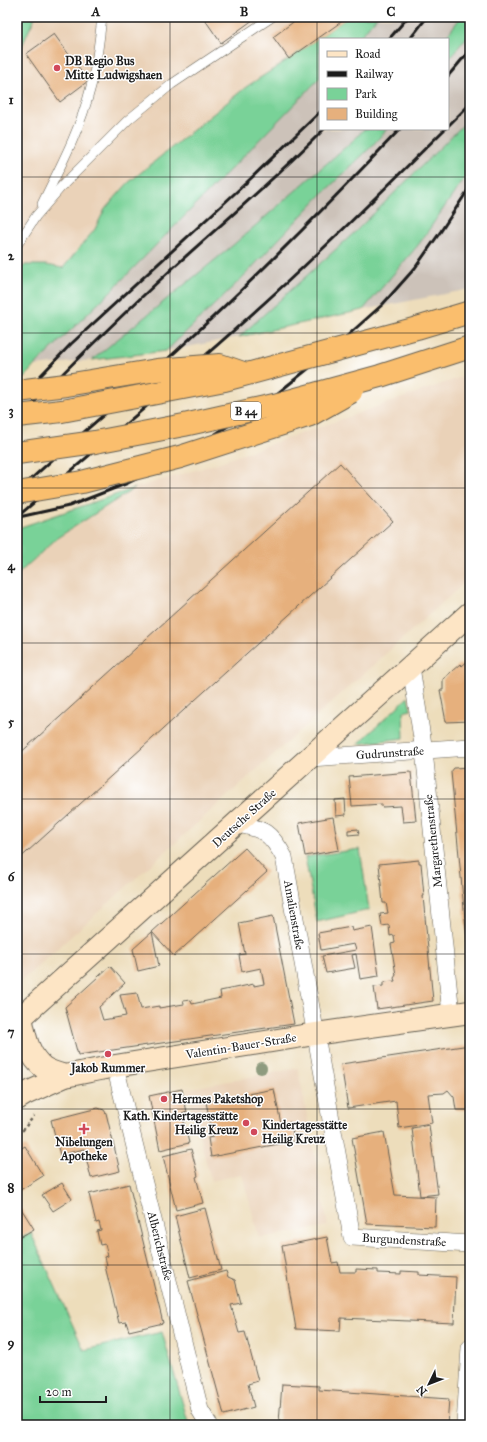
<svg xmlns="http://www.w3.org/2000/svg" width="487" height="1442" font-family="'IM FELL Great Primer',serif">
<rect width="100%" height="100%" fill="#fff"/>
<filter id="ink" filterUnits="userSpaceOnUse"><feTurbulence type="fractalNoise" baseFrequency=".025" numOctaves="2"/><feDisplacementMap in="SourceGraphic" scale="8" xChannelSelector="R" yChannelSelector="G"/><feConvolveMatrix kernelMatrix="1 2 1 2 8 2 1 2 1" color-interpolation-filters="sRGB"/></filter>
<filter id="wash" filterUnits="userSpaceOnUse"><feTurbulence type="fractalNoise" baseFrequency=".012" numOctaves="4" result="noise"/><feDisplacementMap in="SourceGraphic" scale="16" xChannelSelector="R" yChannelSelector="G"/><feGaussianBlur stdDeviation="0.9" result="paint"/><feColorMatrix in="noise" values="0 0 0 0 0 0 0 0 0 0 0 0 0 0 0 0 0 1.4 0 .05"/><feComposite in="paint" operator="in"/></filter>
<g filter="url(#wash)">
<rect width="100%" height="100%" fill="#edddbb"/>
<g fill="#ead2b8">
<polygon points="35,17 348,17 289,59 246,87 128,183 105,209 95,229 63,268 46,265 25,265 17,273 17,57"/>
<polygon points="470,374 470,578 17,985 17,575 57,538 135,488 206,467"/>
<polygon points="298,1068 328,1226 259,1238 242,1174 211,1181 187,1089"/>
</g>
<g fill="#ccc2b9">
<polygon points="377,17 461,17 444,39 358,39"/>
<polygon points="470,33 470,118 355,232 239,337 166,351 240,280 319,197 371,147 387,129 448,129 448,60"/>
<polygon points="320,78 320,129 364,129 357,137 232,246 92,360 34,366 113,289"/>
<polygon points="470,170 470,289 363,310 419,244"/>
</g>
<g fill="#79d298" stroke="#4a775a">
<polygon points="18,17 35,17 17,57 17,18"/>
<polygon points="348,17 377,17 358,39 320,39 320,78 113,289 34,366 24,378 17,379 17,298 23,289 17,283 17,273 25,265 46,265 63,268 95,229 105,209 128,183 246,87 289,59"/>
<polygon points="461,17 470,17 470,33 448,60 448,39 444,39"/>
<polygon points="470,118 470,170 419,244 363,310 239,337 355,232"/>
<polygon points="364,129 387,129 371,147 319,197 240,280 166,351 92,360 232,246 357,137"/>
<polygon points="135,488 57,538 17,575 17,531 21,527"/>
<polygon points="408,697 411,710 403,712 404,738 358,744"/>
<polygon points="360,849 369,910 317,922 305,857"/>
<polygon points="31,1233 84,1350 162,1332 189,1425 17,1425 17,1240"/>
</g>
<g id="blocks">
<g fill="#e6b07d">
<polygon points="203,17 257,17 221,43"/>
<polygon points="300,17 348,17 289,59 273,37"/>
<polygon points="54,34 88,81 60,102 26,54"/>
<polygon points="340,463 393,521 17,861 17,756"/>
<polygon points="470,659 470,721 446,722 440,690 443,690 443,679 460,664 462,666"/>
<polygon points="470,767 470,961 469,961 451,772 454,768"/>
<polygon points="411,772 416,821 403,822 401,806 382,807 382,804 352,806 349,777"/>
<polygon points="345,799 346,815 336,816 335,800"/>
<polygon points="333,817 339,850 305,856 299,823"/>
<polygon points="358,829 359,834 348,835 348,830"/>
<polygon points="245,848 267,872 174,956 152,932"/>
<polygon points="419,860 419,863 421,863 424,896 423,896 433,1001 377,1009 374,987 383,986 383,982 395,981 394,978 396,975 391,944 395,943 394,935 390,936 389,925 382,926 380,914 388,913 386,903 383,903 379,864"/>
<polygon points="273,916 294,1024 78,1055 65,1007 110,966 125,983 99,1007 103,1020 126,1016 120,995 137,993 141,1009 159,1006 159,1008 184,1004 183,1001 191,1000 192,1004 221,998 220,991 254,984 254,986 264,984 261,968 242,972 239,955 245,954 239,923"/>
<polygon points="351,927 352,931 372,927 379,976 360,979 356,954 352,955 355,968 326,973 322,956 356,950 354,944 321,950 318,933"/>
<polygon points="152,932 159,966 138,971 133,949"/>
<polygon points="470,1045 470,1110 456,1110 454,1097 448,1090 444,1093 428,1094 432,1123 399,1128 396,1101 348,1108 341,1064"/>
<polygon points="182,1089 187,1112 182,1114 189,1143 160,1150 149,1096"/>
<polygon points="274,1089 281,1124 291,1122 294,1141 211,1157 208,1138 213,1137 206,1102"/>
<polygon points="98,1108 104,1110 106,1113 120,1171 91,1178 84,1149 60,1155 51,1120"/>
<polygon points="429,1125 438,1194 420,1196 412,1128"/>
<polygon points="384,1132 395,1195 436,1197 435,1227 367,1224 352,1138"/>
<polygon points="25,1146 43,1176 17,1192 17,1151"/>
<polygon points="191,1149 198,1176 196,1177 203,1203 176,1210 163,1156"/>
<polygon points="62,1183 72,1199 53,1211 42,1195"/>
<polygon points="129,1184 163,1323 129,1331 126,1322 119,1323 105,1266 107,1265 105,1257 108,1256 105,1244 100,1245 97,1231 101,1230 99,1222 96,1223 89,1194"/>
<polygon points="17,1202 34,1229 17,1239"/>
<polygon points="205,1208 221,1270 190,1278 175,1216"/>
<polygon points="327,1237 332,1263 338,1262 340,1272 356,1272 356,1269 378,1270 378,1273 401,1274 401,1271 419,1272 419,1275 456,1277 454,1323 341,1318 340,1331 296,1329 282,1246"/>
<polygon points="226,1271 228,1277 235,1280 241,1303 231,1305 239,1333 245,1332 258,1381 248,1384 254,1407 224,1415 188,1281"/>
<polygon points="282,1384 319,1386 319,1390 449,1399 447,1425 323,1425 279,1422"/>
</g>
</g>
</g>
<g filter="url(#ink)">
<use href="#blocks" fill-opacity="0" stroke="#656054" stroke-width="1"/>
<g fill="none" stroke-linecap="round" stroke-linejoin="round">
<defs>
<g id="lane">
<path d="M42 204C60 167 80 130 90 90 97 66 99 42 102 17"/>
<polyline points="17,245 36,216 62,186 128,120 172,84 272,17"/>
</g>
<g id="street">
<polyline points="411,667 424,751 451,1014"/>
<polyline points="310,758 470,747"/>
<path d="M237 824C263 828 271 833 284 857L352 1237 470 1244"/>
<polyline points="115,1066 200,1410 209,1425"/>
<polyline points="465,1425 470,1348"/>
</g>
<g id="secondary">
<path d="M21 1017C25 1036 28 1056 44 1068 50 1072 58 1074 65 1076"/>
<polyline points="17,1021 470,613"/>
<polyline points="17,1099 25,1094 65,1076 115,1066 315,1034 470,1012"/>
</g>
</defs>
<use href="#lane" stroke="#656054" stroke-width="10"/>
<use href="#street" stroke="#656054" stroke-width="18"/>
<use href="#secondary" stroke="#656054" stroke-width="24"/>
<g stroke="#656054" stroke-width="2.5" stroke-dasharray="3 3" stroke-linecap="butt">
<polyline points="17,1134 23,1130 34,1116"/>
<polyline points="17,1422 35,1425"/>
</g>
<use href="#lane" stroke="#fff" stroke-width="9"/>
<use href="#street" stroke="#fff" stroke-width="17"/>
<use href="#secondary" stroke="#fde5c5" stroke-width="22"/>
<g stroke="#1c1c1c" stroke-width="3">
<polyline points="389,39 408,17"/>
<polyline points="410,39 427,17"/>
<polyline points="448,76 470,50"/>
<polyline points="448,126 470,104"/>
<polyline points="17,400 71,344 246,183 320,112"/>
<path d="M17 420C68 367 121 316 175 266 225 221 277 177 324 129"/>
<path d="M17 492C71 441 129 395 184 344 259 275 330 203 400 129"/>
<path d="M17 517C117 431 219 347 315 256 359 215 402 171 445 129"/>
<polyline points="19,517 69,506 128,483 172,462 273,397 329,352 382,305 415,268 441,231 470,187"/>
</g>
<defs>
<g id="highway-bridge">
<polyline points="17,391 66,385 157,370 220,365 246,374"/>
<polyline points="17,416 62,411 225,380 417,328 470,312"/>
<polyline points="17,453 95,442 184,425 274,405 380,376 470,347"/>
<polyline points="17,493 82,482 180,457 310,415 351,392"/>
</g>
</defs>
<use href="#highway-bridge" stroke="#656054" stroke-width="24" stroke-linecap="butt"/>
<use href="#highway-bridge" stroke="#fabe6d" stroke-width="22"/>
</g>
<circle fill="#8e9b7f" cx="261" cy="1068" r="6"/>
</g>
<path fill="none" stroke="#1c1c1c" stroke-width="1" stroke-opacity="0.55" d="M170 17V1425M317 17V1425M17 177H470M17 333H470M17 488H470M17 643H470M17 799H470M17 954H470M17 1109H470M17 1265H470"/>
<g fill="#d1495b" stroke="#fff" stroke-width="1.5">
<circle cx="57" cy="68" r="4"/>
<circle cx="108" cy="1054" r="4"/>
<circle cx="164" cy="1099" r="4"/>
<circle cx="246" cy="1123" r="4"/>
<path d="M82 1123h4v4h4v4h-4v4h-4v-4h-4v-4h4z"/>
<circle cx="254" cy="1132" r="4"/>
</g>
<g text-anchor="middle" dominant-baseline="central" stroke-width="3" stroke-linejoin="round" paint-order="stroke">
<rect fill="#fff" stroke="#606060" stroke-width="1" x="231" y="402" width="30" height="18" rx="3"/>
<g font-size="11" font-weight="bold" fill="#1c1c1c">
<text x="246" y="411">B 44</text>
</g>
<g font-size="12" font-weight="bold" fill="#1c1c1c" stroke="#fff" text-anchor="start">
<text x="65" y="61">DB Regio Bus<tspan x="65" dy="14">Mitte Ludwigshaen</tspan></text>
<text x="108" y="1068" text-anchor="middle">Jakob Rummer</text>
<text x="172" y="1099">Hermes Paketshop</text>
<text x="238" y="1116" text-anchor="end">Kath. Kindertagesstätte<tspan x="238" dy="14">Heilig Kreuz</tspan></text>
<text x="262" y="1125">Kindertagesstätte<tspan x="262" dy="14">Heilig Kreuz</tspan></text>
<text x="84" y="1142" text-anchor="middle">Nibelungen<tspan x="84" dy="14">Apotheke</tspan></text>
</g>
<g font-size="12" fill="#1c1c1c" stroke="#fff">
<text transform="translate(390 753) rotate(-4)">Gudrunstraße</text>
<text transform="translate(244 818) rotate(-42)">Deutsche Straße</text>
<text transform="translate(433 841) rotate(-96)">Margarethenstraße</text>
<text transform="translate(294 915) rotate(80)">Amalienstraße</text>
<text transform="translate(241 1046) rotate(-9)">Valentin-Bauer-Straße</text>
<text transform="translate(404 1240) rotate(3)">Burgundenstraße</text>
<text transform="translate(160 1246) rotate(76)">Alberichstraße</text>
</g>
</g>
<rect width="487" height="1442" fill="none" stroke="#fff" stroke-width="44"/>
<rect x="319" y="38" width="130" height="92" fill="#ffffff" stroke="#a4a4a4"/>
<rect x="327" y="51" width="20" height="6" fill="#fde5c5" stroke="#a4a4a4"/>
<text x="355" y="58" font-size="12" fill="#1c1c1c">Road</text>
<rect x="327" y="71" width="20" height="6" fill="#1c1c1c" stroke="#a4a4a4"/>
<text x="355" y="78" font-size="12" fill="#1c1c1c">Railway</text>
<rect x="327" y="88" width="20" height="12" fill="#79d298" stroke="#a4a4a4"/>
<text x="355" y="98" font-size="12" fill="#1c1c1c">Park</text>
<rect x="327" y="108" width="20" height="12" fill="#e6b07d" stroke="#a4a4a4"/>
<text x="355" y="118" font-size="12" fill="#1c1c1c">Building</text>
<g transform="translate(429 1384) rotate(227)" stroke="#ffffff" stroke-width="3" paint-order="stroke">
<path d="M0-3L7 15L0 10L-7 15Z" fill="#1c1c1c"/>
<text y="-6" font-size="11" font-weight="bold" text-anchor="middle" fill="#1c1c1c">N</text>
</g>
<path d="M40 1396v6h66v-6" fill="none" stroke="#1c1c1c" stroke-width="2"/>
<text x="46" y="1396" font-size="12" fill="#1c1c1c" stroke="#ffffff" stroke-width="3" paint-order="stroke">20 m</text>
<rect x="22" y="22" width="443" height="1398" fill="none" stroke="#1c1c1c" stroke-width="1.5"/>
<g font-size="13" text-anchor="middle" font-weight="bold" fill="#1c1c1c">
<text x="96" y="16">A</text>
<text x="244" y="16">B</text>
<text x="391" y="16">C</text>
<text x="11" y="104">1</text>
<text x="11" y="260">2</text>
<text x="11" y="415">3</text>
<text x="11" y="570">4</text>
<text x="11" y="726">5</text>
<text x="11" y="881">6</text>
<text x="11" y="1036">7</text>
<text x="11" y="1192">8</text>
<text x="11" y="1347">9</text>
</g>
</svg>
